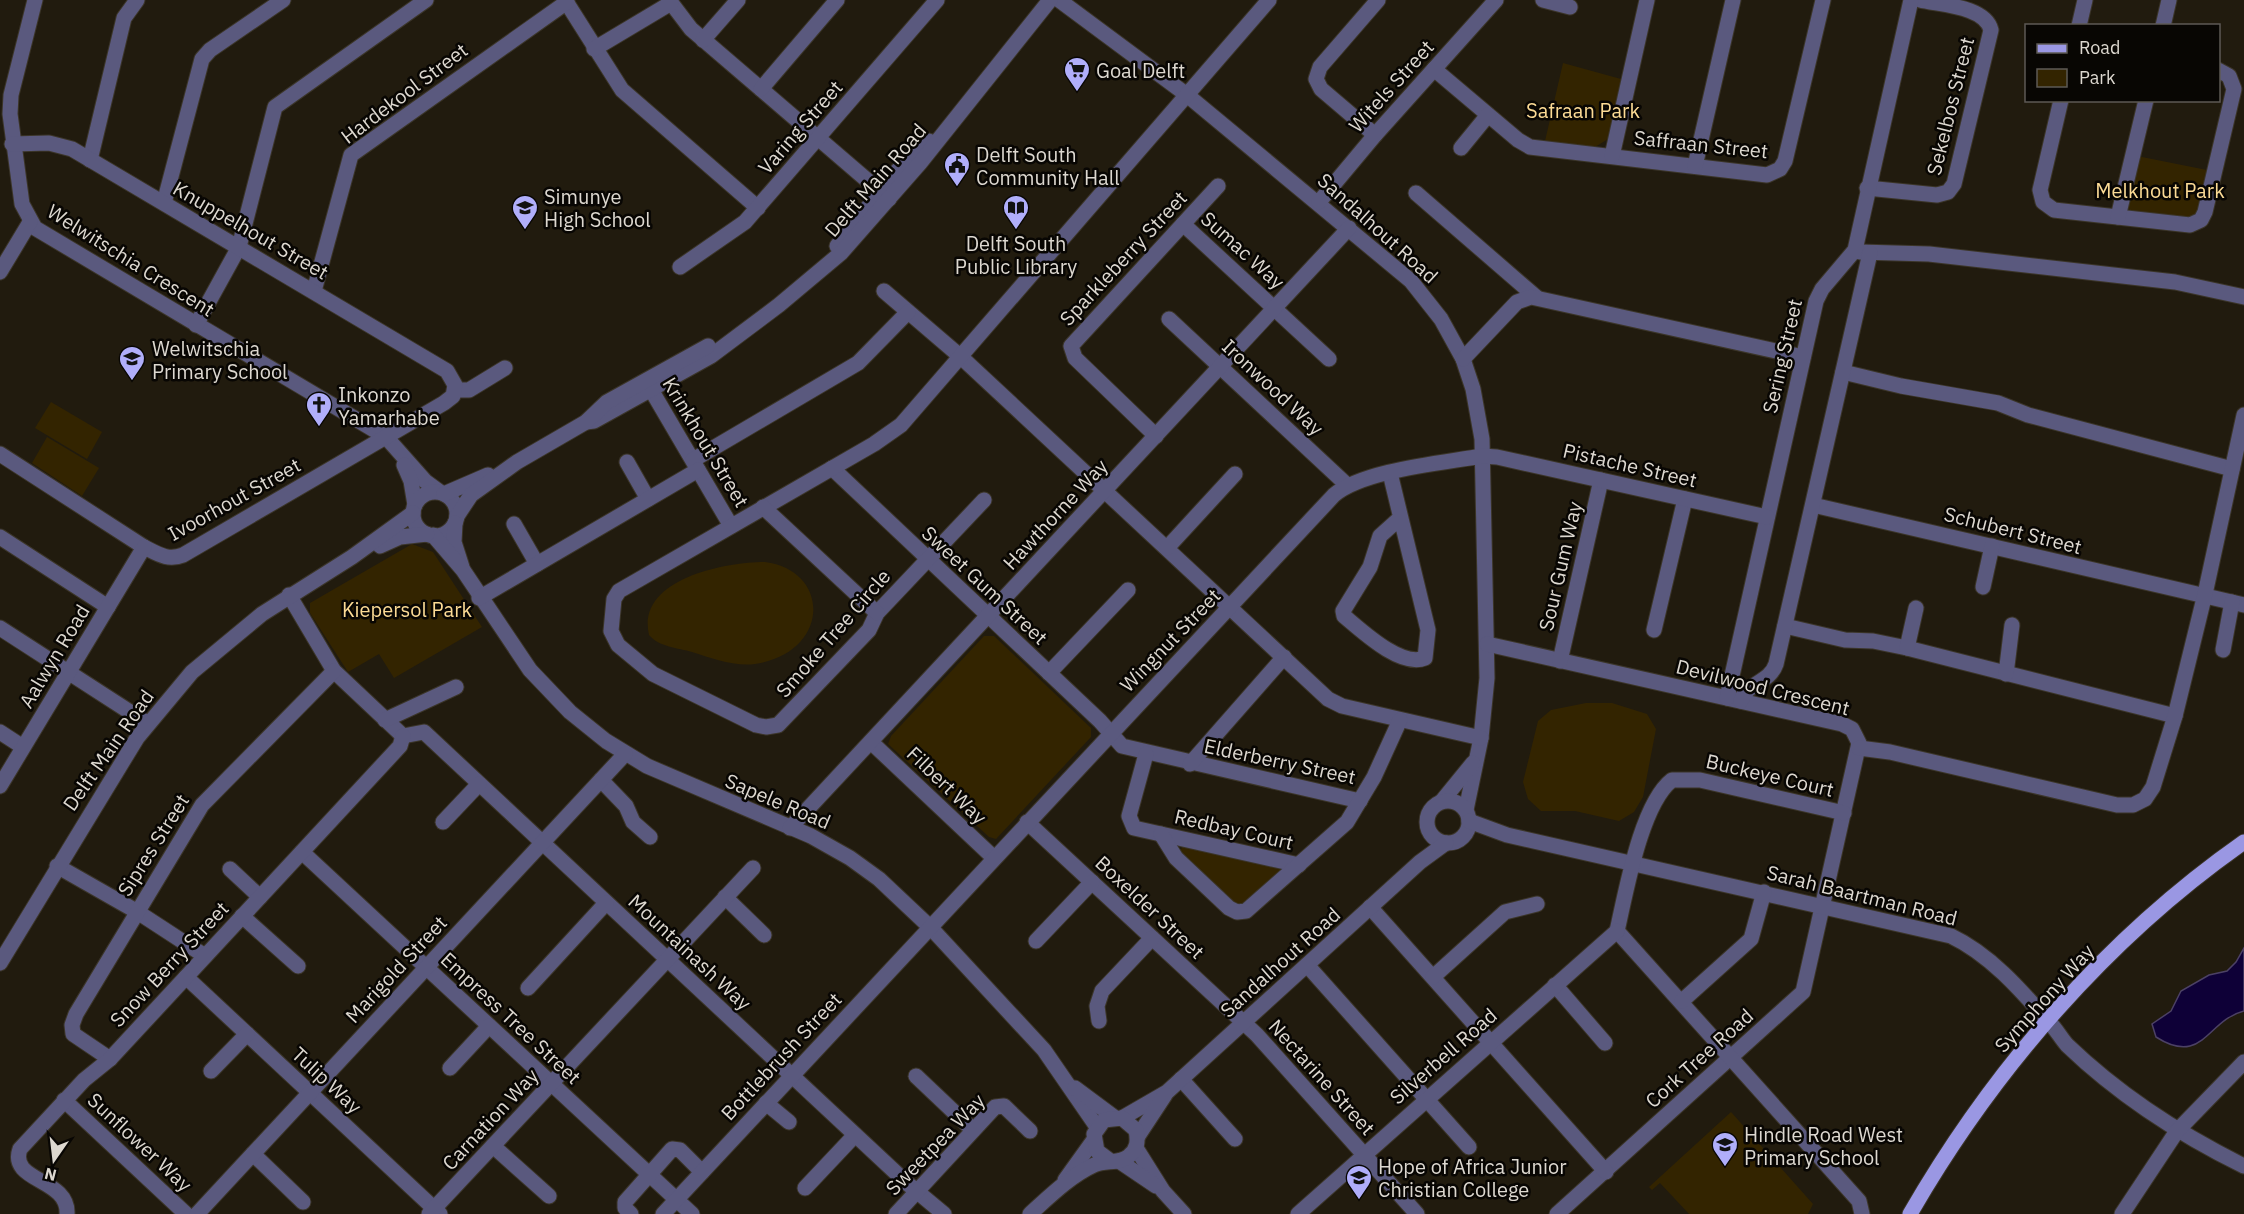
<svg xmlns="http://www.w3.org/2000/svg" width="2244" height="1214" font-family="'IBM Plex Sans',sans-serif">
<rect width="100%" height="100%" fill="#211b0e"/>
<g fill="#332400">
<polygon points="1563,63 1621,79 1608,139 1595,147 1545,141"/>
<polygon points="2137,156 2207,170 2196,219 2131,212 2127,205"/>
<polygon points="51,402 102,432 87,459 35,428"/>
<polygon points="47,437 99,468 82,496 32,463"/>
<polygon points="412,544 433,552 482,627 394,678 379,654 348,672 310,613 310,603"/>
<path d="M765 562C832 571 830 653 755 664 735 667 711 658 692 652 678 648 659 647 649 635 636 579 725 562 765 562Z"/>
<polygon points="984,636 994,636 1091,728 1091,737 996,839 989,837 888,744 891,736"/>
<polygon points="1586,703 1612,703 1647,714 1656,729 1643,797 1634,812 1619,821 1575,811 1541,811 1528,799 1523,782 1538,721 1551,710"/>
<polygon points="1184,845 1280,867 1281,870 1240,908 1179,852"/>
<polygon points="1731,1112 1813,1204 1808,1214 1689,1214 1660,1183 1652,1190 1649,1187"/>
</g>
<path fill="#0e0037" stroke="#4c4165" stroke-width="1.5" d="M2244 948V1011C2207 1020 2203 1067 2156 1037L2152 1024 2171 1011 2181 991 2209 975 2227 971 2236 962Z"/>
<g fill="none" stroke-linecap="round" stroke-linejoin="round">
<defs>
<g id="minor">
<polyline points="35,0 11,95 10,114 22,204 35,228 386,437 425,481 440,492"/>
<polyline points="565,0 622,90 758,208"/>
<polyline points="669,0 691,29 889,199"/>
<polyline points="1059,0 1187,95 1411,281 1441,319 1463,359 1473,389 1482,439 1487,678 1481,738 1466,810"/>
<polyline points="1543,0 1570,7"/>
<polyline points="2079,26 2085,0"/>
<polyline points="2163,26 2169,0"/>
<polyline points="703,40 738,0"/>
<polyline points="594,49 671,3"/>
<polyline points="1434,69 1518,140 1530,147 1767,175 1780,169 1785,161 1823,0"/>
<polyline points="761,89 837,0"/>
<polyline points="2061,100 2040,190 2043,202 2054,210 2190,225 2201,220 2205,212 2234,89 2229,76 2218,70"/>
<polyline points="1375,135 1321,89 1316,79 1320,67 1378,0"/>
<polyline points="1461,148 1488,115"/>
<polyline points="1612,156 1647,0"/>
<polyline points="90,160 124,18 137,0"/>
<polyline points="1695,166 1733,0"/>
<path d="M1867 188 1937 195 1948 192 1954 184 1991 30C1985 6 1940 5 1920 0"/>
<polyline points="1416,193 1536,297"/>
<polyline points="1319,202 1375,135 1496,0"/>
<polyline points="164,203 202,59 210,50 283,0"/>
<polyline points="2118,217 2146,100"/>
<polyline points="1183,224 1329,359"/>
<polyline points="837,246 896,172 929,141"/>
<polyline points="1860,252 1929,254 2175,282 2244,297"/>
<polyline points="680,267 745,222 937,0"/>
<polyline points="0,272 30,222"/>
<polyline points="314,291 351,155 567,2"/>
<polyline points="884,291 961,357 1328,699 1342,706 1481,738"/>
<polyline points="1169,319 1347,485"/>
<polyline points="196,325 239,247 275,107 426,0"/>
<polyline points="1463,359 1517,302 1531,297 1803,357"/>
<polyline points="1843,372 1901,386 1998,403 2028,415 2232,469"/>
<polyline points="646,381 731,526"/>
<polyline points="455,390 469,390 505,368"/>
<polyline points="586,422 594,421 711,356 779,305 841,253 920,163 1050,0"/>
<polyline points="1156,436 1075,358 1071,346 1218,186"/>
<path d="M0 454 144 547C158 554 168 561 183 555L444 403 453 396 455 385 447 371 72 149 49 143 12 144"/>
<polyline points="693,460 858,363 908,312"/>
<polyline points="627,462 648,499"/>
<polyline points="404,465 411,481 415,505"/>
<polyline points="832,468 1100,721 1122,746 1360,801"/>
<path d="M1390 473 1428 630 1425 658C1401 668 1362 631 1344 616L1343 611 1370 567 1380 536 1400 518"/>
<circle cx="435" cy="514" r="22"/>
<polyline points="444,494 488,475"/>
<polyline points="984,500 877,613 869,630 778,725 766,727 756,725 653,674 618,645 611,631 614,599 619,591 874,444 901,425 1269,0"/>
<polyline points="1813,505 2244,605"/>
<polyline points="763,507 877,613"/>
<polyline points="457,516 471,495 517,462 586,422 607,402 708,346"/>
<polyline points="455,523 454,542 462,567"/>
<polyline points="514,524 537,564"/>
<polyline points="433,535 463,570 530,670 570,712 606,741 647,766 811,836 850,858 879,879 931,928 1044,1050 1097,1127"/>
<polyline points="0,537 108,607"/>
<polyline points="380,546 400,537 427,534"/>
<polyline points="1167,548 1235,474"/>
<polyline points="1983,587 1992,546"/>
<polyline points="289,595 334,671 403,736"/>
<polyline points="479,598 698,470"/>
<polyline points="1785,626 1845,640 1873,641 1907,648 2175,716"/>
<polyline points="0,628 147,723"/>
<polyline points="1654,630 1685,499"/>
<polyline points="1487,644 1842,724 1852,729 1859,743 1803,992 1557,1214"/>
<polyline points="1907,648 1916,608"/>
<polyline points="2223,650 2232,602"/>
<polyline points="1560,661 1601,480"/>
<polyline points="1049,673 1128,590"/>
<polyline points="2006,674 2012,625"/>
<polyline points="1727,698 1816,301 1822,289 1855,250 1911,0"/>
<path d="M1741 701C1747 682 1769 684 1776 664L1870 253"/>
<polyline points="385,720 456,687"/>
<polyline points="0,732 23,747"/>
<polyline points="403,736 424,732 908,1184 944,1214"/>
<polyline points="871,742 994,858"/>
<polyline points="1859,748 1890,752 2117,805 2133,805 2145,799 2153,787 2175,716 2205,594 2244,415"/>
<polyline points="1146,754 1129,816 1134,828 1299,865"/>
<polyline points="1190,764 1284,657"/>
<polyline points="601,780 626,806 633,822 650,837"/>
<polyline points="0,786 144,547"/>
<polyline points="1442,801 1473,763"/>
<circle cx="1448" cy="822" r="21"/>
<path d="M1469 821 1507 835 1951 936C1989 954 2020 989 2047 1020 2055 1027 2060 1037 2067 1045 2119 1095 2179 1134 2244 1166"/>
<polyline points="443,822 479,784"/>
<polyline points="1027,822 1257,1035 1417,1214"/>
<polyline points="790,828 1349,228"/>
<polyline points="1161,834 1176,858 1229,908 1237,912 1246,911 1347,822 1374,777 1400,720"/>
<polyline points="302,852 692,1214"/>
<polyline points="57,866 136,911 205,956"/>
<polyline points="230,869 260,897"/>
<polyline points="725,897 764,935"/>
<polyline points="1370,907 1606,1172"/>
<polyline points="242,916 298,966"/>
<polyline points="1617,931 1859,1201 1862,1214"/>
<path d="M1617 931C1626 892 1641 804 1672 780H1700L1844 813"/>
<polyline points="1036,941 1092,882"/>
<polyline points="0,963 137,738 192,672 262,614 352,557 413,513"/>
<polyline points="1307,965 1469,1147"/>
<polyline points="186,977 440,1214"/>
<polyline points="1433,977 1505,912 1537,904"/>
<polyline points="1555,985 1605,1043"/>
<polyline points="528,988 606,903"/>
<polyline points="1682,1001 1751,939 1764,892"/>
<polyline points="1099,1021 1097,1006 1102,991 1152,938"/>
<polyline points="110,1059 73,1034 72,1025 76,1014 202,805 334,671"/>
<polyline points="450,1068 489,1026"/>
<polyline points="211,1071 247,1034"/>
<polyline points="916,1076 973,1130"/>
<polyline points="1181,1079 1235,1139"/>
<polyline points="1075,1088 1114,1117"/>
<polyline points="64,1100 186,1214"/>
<polyline points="766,1103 789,1122"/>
<polyline points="1122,1118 1167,1092 1420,862 1446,843"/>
<polyline points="1138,1136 1165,1095"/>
<polyline points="493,1146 549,1196"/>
<polyline points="1136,1148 1163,1191 1184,1214"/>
<polyline points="253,1154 303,1202"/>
<polyline points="1119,1161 1156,1186"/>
<polyline points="1065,1180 1093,1141"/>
<polyline points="805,1188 855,1135"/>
<path d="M67 1214C69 1178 8 1182 20 1149L84 1080 110 1059 400 746 403 736"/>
<polyline points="197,1214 625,754"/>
<polyline points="429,1214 753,868"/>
<polyline points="631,1214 625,1208 625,1202 672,1149 680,1150 702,1172"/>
<path d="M663 1214 1334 495C1364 470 1443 463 1482 456L1497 457 1767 517"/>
<polyline points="896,1214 995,1107 1004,1106 1030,1131"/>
<path d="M1030 1214C1049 1197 1070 1176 1094 1165 1105 1160 1120 1164 1129 1156 1138 1149 1138 1140 1136 1130L1122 1118 1104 1120 1094 1134 1097 1151 1109 1160"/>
<polyline points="1298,1214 1617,931"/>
<polyline points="2122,1214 2177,1131 2244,1062"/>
</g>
<path id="major" d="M1910 1214C1993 1070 2107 938 2244 842"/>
</defs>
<use href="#minor" stroke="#3b3529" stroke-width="17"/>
<use href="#major" stroke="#3b3529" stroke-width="17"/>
<use href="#minor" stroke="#5a597e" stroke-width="15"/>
<use href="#major" stroke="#9a97e3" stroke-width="15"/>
</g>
<defs>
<symbol id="supermarket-pin" viewBox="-11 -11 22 30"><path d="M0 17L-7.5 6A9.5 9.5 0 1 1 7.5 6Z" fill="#b0aefa" stroke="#080603"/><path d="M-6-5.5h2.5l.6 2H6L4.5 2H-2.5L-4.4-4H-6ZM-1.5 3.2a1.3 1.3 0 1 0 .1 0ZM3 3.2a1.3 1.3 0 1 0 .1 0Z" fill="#111"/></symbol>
<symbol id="civic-pin" viewBox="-11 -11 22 30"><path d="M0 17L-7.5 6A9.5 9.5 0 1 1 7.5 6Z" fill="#b0aefa" stroke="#080603"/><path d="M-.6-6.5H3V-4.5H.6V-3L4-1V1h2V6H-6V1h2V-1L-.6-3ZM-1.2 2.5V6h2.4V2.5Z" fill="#111"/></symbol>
<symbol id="school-pin" viewBox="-11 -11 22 30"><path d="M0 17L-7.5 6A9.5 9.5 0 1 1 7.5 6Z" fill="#b0aefa" stroke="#080603"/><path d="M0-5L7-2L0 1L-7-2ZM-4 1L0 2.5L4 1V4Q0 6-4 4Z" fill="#111"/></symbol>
<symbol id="library-pin" viewBox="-11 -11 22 30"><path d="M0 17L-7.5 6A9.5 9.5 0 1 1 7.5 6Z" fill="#b0aefa" stroke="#080603"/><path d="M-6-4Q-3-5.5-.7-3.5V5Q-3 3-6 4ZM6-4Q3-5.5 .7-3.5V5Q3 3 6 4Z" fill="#111"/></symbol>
<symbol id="church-pin" viewBox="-11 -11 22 30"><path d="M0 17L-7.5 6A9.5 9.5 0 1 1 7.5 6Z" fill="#b0aefa" stroke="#080603"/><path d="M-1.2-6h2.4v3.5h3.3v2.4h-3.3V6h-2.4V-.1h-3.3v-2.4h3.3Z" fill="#111"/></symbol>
</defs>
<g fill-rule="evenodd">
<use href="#supermarket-pin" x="1062" y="55" width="30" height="40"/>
<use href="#civic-pin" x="942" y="150" width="30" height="40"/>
<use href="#school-pin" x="510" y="193" width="30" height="40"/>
<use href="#library-pin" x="1001" y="193" width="30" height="40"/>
<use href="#school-pin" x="117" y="344" width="30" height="40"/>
<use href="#church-pin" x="304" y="390" width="30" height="40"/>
<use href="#school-pin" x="1710" y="1130" width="30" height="40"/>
<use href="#school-pin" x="1344" y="1163" width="30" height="40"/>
</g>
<g text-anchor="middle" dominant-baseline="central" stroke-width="5" stroke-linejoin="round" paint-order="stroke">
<g font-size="20" fill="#ddd8d0" stroke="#080603" text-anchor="start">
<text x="1096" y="70">Goal Delft</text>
<text x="976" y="154">Delft South<tspan x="976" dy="23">Community Hall</tspan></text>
<text x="544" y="196">Simunye<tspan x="544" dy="23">High School</tspan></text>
<text x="1016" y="243" text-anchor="middle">Delft South<tspan x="1016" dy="23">Public Library</tspan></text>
<text x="152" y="348">Welwitschia<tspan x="152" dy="23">Primary School</tspan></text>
<text x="338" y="394">Inkonzo<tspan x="338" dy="23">Yamarhabe</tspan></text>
<text x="1744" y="1134">Hindle Road West<tspan x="1744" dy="23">Primary School</tspan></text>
<text x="1378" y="1166">Hope of Africa Junior<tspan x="1378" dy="23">Christian College</tspan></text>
</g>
<g font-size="20" fill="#ddd8d0" stroke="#080603">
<text transform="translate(1391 86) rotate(-48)">Witels Street</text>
<text transform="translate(404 93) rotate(-37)">Hardekool Street</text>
<text transform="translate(1950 106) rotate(-76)">Sekelbos Street</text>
<text transform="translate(800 127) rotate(-49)">Varing Street</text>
<text transform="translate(1701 144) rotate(6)">Saffraan Street</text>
<text transform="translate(875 180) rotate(-49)">Delft Main Road</text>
<text transform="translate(1378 228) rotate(42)">Sandalhout Road</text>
<text transform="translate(251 230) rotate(30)">Knuppelhout Street</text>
<text transform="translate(1243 250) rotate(42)">Sumac Way</text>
<text transform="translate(1123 258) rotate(-47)">Sparkleberry Street</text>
<text transform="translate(131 260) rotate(32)">Welwitschia Crescent</text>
<text transform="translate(1782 356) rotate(-77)">Sering Street</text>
<text transform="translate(1273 387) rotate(43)">Ironwood Way</text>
<text transform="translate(706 442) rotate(59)">Krinkhout Street</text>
<text transform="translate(1630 465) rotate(13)">Pistache Street</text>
<text transform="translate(234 499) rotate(-29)">Ivoorhout Street</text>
<text transform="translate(1055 514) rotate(-47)">Hawthorne Way</text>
<text transform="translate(2013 530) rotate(14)">Schubert Street</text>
<text transform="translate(1560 566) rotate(-77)">Sour Gum Way</text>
<text transform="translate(985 585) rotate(43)">Sweet Gum Street</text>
<text transform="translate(833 633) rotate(-49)">Smoke Tree Circle</text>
<text transform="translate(1170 640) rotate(-46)">Wingnut Street</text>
<text transform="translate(54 656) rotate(-59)">Aalwyn Road</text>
<text transform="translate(1763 687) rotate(14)">Devilwood Crescent</text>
<text transform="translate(108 750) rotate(-55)">Delft Main Road</text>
<text transform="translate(1280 761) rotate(12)">Elderberry Street</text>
<text transform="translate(1770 775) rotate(13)">Buckeye Court</text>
<text transform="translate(947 785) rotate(44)">Filbert Way</text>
<text transform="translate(778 801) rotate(23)">Sapele Road</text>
<text transform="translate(1234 829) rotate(13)">Redbay Court</text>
<text transform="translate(153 845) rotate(-58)">Sipres Street</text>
<text transform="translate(1862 895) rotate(14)">Sarah Baartman Road</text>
<text transform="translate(1150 907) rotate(43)">Boxelder Street</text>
<text transform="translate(690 952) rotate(43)">Mountainash Way</text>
<text transform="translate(1280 962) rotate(-42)">Sandalhout Road</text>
<text transform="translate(169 964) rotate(-47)">Snow Berry Street</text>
<text transform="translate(396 969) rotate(-47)">Marigold Street</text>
<text transform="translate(2044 998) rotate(-48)">Symphony Way</text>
<text transform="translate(511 1018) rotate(43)">Empress Tree Street</text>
<text transform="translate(781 1056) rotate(-47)">Bottlebrush Street</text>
<text transform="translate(1443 1056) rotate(-41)">Silverbell Road</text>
<text transform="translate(1699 1058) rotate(-42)">Cork Tree Road</text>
<text transform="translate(1322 1077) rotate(48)">Nectarine Street</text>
<text transform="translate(327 1080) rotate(43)">Tulip Way</text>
<text transform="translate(490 1119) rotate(-47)">Carnation Way</text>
<text transform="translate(140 1142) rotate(43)">Sunflower Way</text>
<text transform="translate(935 1144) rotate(-46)">Sweetpea Way</text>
</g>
<g font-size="20" fill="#fcdb95" stroke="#080603">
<text x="1583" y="110">Safraan Park</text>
<text x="2160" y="190">Melkhout Park</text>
<text x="407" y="609">Kiepersol Park</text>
</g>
</g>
<rect x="2025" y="24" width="195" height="78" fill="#080603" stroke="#5d5a55" stroke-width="1.5"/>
<rect x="2037" y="44" width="30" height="9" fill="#9a97e3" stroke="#5d5a55" stroke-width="1.5"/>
<text x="2079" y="54" font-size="18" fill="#ddd8d0">Road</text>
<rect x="2037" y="69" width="30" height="18" fill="#332400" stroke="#5d5a55" stroke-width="1.5"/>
<text x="2079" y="84" font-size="18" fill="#ddd8d0">Park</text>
<g transform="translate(54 1160) rotate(194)" stroke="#080603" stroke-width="4.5" paint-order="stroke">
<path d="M0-4.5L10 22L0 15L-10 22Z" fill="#ddd8d0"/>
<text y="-9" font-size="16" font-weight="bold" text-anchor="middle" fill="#ddd8d0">N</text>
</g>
</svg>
